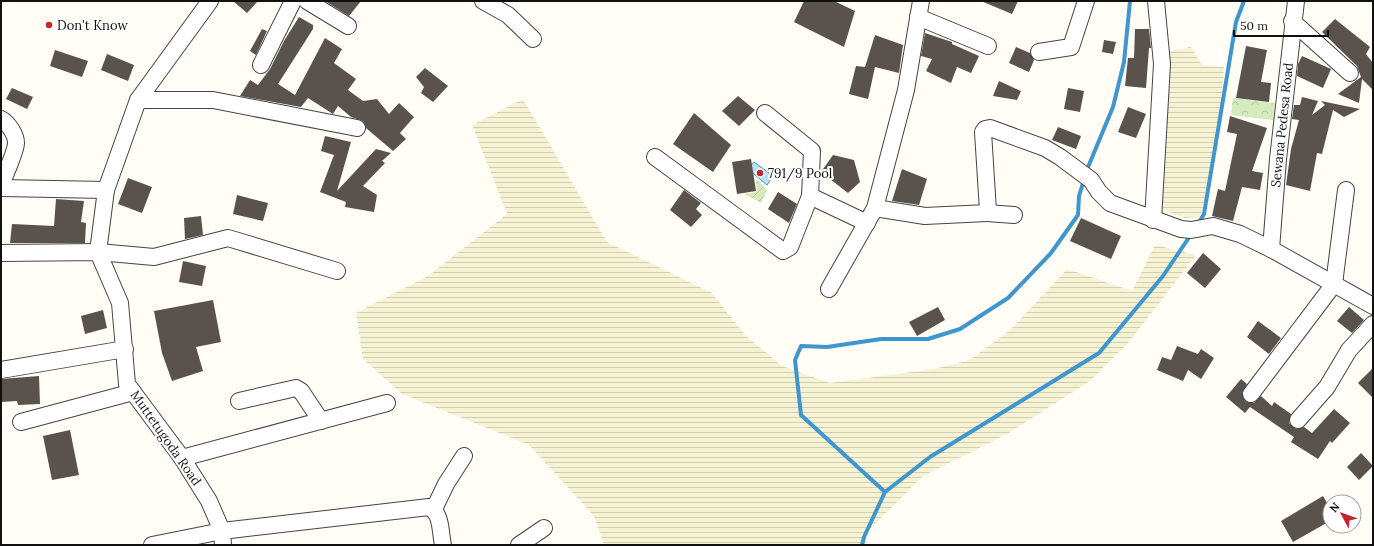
<svg xmlns="http://www.w3.org/2000/svg" width="1374" height="546" font-family="Lora,serif">
<defs>
<pattern id="farmland-rules" width="6" height="5" patternUnits="userSpaceOnUse"><rect width="6" height="5" fill="#f6f3d4"/><path d="M0 2.5h6" fill="none" stroke="#d2cfb5"/></pattern>
<pattern id="park-crowns" width="20" height="18" patternUnits="userSpaceOnUse"><rect width="20" height="18" fill="#d5ebbd"/><path d="M2 6a3 3 0 1 1 6 0M12 15a3 3 0 1 1 6 0" fill="none" stroke="#b6c8a1"/></pattern>
<pattern id="garden-furrows" width="10" height="10" patternUnits="userSpaceOnUse"><rect width="10" height="10" fill="#d5ebbd"/><path d="M-1 1l2-2M0 10L10 0M9 11l2-2" fill="none" stroke="#b6c8a1"/></pattern>
</defs>
<rect width="100%" height="100%" fill="#fffdf5"/>
<g fill="url(#farmland-rules)">
<polygon points="1191,47 1202,65 1224,67 1219,132 1202,212 1199,217 1185,218 1157,208 1165,52"/>
<polygon points="523,99 607,242 712,293 745,335 782,366 830,383 934,369 970,360 1011,329 1067,269 1132,291 1155,245 1196,255 1129,342 1090,381 1007,434 923,476 868,531 865,545 604,545 594,516 529,445 402,394 363,359 356,313 428,276 507,214 472,125"/>
</g>
<polygon fill="url(#park-crowns)" points="1233,98 1275,103 1273,120 1231,115"/>
<polygon fill="url(#garden-furrows)" points="756,181 759,181 767,190 761,203 744,194 757,192"/>
<polygon fill="#b9e0f7" stroke="#3f96cf" points="754,162 773,176 767,185 748,169"/>
<g fill="none" stroke-linecap="round" stroke-linejoin="round">
<g stroke="#3f96cf" stroke-width="4">
<polyline points="1086,172 1113,107 1124,62 1130,1"/>
<polyline points="1198,224 1204,214 1236,22 1244,1"/>
<polyline points="885,492 801,415 795,360 801,346 827,347 881,339 928,339 960,329 1008,298 1051,253 1078,215 1079,196 1084,180"/>
<polyline points="862,545 864,537 885,492 930,457 1099,353 1163,276 1192,233"/>
</g>
</g>
<g fill="#5a524d">
<polygon points="233,1 258,1 247,13"/>
<polygon points="325,1 361,1 349,16"/>
<polygon points="804,1 834,1 855,11 844,47 794,22"/>
<polygon points="981,1 1018,1 1012,14"/>
<polygon points="299,17 313,25 313,29 278,84 295,95 325,38 342,49 334,63 356,79 348,90 363,101 377,99 389,114 399,103 414,117 400,133 406,139 393,151 366,128 363,121 351,117 338,106 333,114 308,98 301,107 240,96 250,80 258,85 270,69 284,41"/>
<polygon points="1335,19 1370,47 1366,54 1373,63 1373,90 1362,79 1359,103 1338,94 1361,77 1357,66 1322,32"/>
<polygon points="262,29 267,31 256,55 250,51"/>
<polygon points="1135,29 1149,29 1151,48 1149,48 1146,88 1125,86 1128,58 1134,58"/>
<polygon points="925,33 952,42 952,44 979,56 971,73 957,67 951,83 926,71 932,59 921,56"/>
<polygon points="875,35 903,45 899,73 875,67 868,99 849,94 856,66 865,67"/>
<polygon points="1104,40 1116,42 1113,54 1102,52"/>
<polygon points="1246,46 1267,50 1261,82 1271,83 1269,102 1236,98"/>
<polygon points="1016,47 1030,53 1034,60 1029,72 1009,63"/>
<polygon points="55,50 88,61 82,77 50,66"/>
<polygon points="107,54 134,65 128,81 101,70"/>
<polygon points="1302,56 1331,69 1323,88 1297,76 1298,64"/>
<polygon points="425,68 448,86 433,102 421,93 424,87 416,77"/>
<polygon points="999,81 1021,91 1017,100 993,96"/>
<polygon points="12,88 33,97 27,109 6,99"/>
<polygon points="1068,88 1084,91 1080,112 1064,109"/>
<polygon points="738,96 755,110 739,126 722,111"/>
<polygon points="1302,97 1318,101 1312,115 1325,105 1321,101 1360,109 1344,117 1333,110 1322,154 1317,153 1310,191 1286,185 1291,149 1299,120 1292,119 1294,105 1300,105"/>
<polygon points="1128,107 1146,114 1136,138 1118,132"/>
<polygon points="694,113 731,145 713,172 673,144"/>
<polygon points="1230,116 1267,128 1252,171 1263,173 1260,190 1242,187 1233,221 1212,216 1218,189 1225,191 1237,134 1227,132"/>
<polygon points="1058,127 1081,136 1076,149 1052,140"/>
<polygon points="325,136 351,142 337,191 376,149 391,153 382,161 385,163 363,186 377,195 374,212 345,207 346,202 320,192 334,155 321,151"/>
<polygon points="833,155 854,160 860,182 848,193 821,172"/>
<polygon points="751,159 756,191 737,194 732,162"/>
<polygon points="902,169 927,179 919,205 892,201"/>
<polygon points="128,178 152,187 142,213 118,204"/>
<polygon points="684,190 701,203 696,209 702,215 691,227 670,210"/>
<polygon points="778,192 797,204 789,223 768,209"/>
<polygon points="237,195 268,203 263,221 233,214"/>
<polygon points="56,199 84,201 81,222 86,223 85,243 10,243 12,224 54,226"/>
<polygon points="201,216 203,235 185,239 184,218"/>
<polygon points="1081,218 1121,236 1111,259 1070,241"/>
<polygon points="1203,253 1221,269 1205,288 1187,273"/>
<polygon points="183,261 206,266 202,286 179,282"/>
<polygon points="213,300 221,342 196,347 203,371 172,381 162,353 154,311"/>
<polygon points="938,307 945,320 917,336 909,322"/>
<polygon points="1349,307 1364,320 1352,333 1337,321"/>
<polygon points="103,310 107,328 85,334 81,316"/>
<polygon points="1258,321 1281,338 1269,354 1247,337"/>
<polygon points="1177,346 1198,354 1201,349 1214,358 1201,379 1188,370 1183,381 1157,370 1162,357 1171,360"/>
<polygon points="1373,368 1373,398 1358,383"/>
<polygon points="39,376 40,404 18,405 17,401 1,402 1,379"/>
<polygon points="1241,379 1247,384 1242,393 1245,401 1254,403 1261,396 1272,406 1274,402 1291,414 1289,423 1296,429 1304,427 1312,433 1334,409 1350,423 1332,443 1330,441 1318,459 1291,442 1294,437 1250,407 1245,413 1226,397"/>
<polygon points="70,430 79,475 52,480 43,436"/>
<polygon points="1361,453 1373,466 1359,480 1347,467"/>
<polygon points="1323,496 1330,508 1330,521 1293,542 1281,521"/>
</g>
<g fill="none" stroke-linecap="round" stroke-linejoin="round">
<defs>
<g id="minor">
<polyline points="210,1 138,100 106,190 98,252 120,303 127,384 182,458 209,501 222,531 223,545"/>
<polyline points="307,1 348,26"/>
<polyline points="483,1 508,15 533,39"/>
<polyline points="918,17 988,46"/>
<polyline points="1292,21 1350,73"/>
<polyline points="1039,52 1071,47 1086,1"/>
<polyline points="261,65 293,1"/>
<polyline points="138,100 213,100 357,128"/>
<polyline points="765,113 812,151 810,196"/>
<path d="M1 119C8 123 16 134 16 143 16 152 4 176 1 186"/>
<polyline points="655,157 783,251 790,247 810,196 867,223"/>
<polyline points="1,188 106,190"/>
<polyline points="875,208 925,216 987,213 988,211 983,132 985,129 990,128 1045,148 1060,157 1091,180 1099,192 1110,203 1181,229 1191,230 1213,226 1240,234 1271,249 1373,306"/>
<polyline points="987,213 1014,215"/>
<polyline points="1153,220 1162,64 1156,1"/>
<polyline points="1271,249 1278,159 1296,1"/>
<polyline points="1,253 98,252 154,257 228,238 337,271"/>
<polyline points="829,289 875,208 906,90 921,1"/>
<polyline points="1,370 125,349"/>
<polyline points="1251,394 1334,284 1346,190"/>
<polyline points="239,401 296,388 301,391 321,421"/>
<polyline points="1298,420 1327,387 1349,350 1373,324"/>
<polyline points="21,422 133,392"/>
<polyline points="182,458 387,403"/>
<polyline points="434,509 446,484 464,456"/>
<path d="M152 545 222 531 429 507C442 513 440 532 443 545"/>
<polyline points="519,545 544,528"/>
</g>
</defs>
<use href="#minor" stroke="#444" stroke-width="18"/>
<use href="#minor" stroke="#fff" stroke-width="16"/>
</g>
<g fill="#c4262e" stroke="#fff" stroke-width="1.5">
<circle cx="49" cy="25" r="4"/>
<circle cx="760" cy="173" r="4"/>
</g>
<g text-anchor="middle" dominant-baseline="central" stroke-width="4" stroke-linejoin="round" paint-order="stroke">
<g font-size="13" fill="#111" stroke="#fff" text-anchor="start">
<text x="57" y="25">Don't Know</text>
<text x="768" y="173">791/9 Pool</text>
</g>
<g font-size="13" fill="#111" stroke="#fff">
<text transform="translate(1282 125) rotate(-84)">Sewana Pedesa Road</text>
<text transform="translate(166 438) rotate(55)">Muttetugoda Road</text>
</g>
</g>
<rect width="1374" height="546" fill="none" stroke="#111111" stroke-width="4"/>
<g transform="translate(1342 514) rotate(311)"><circle r="19" fill="#ffffff" stroke="#a0a0a0"/>
<path d="M0-3L7 15L0 10L-7 15Z" fill="#c4262e"/>
<text y="-6" font-size="11" font-weight="bold" text-anchor="middle" fill="#111111">N</text>
</g>
<path d="M1234 30v6h94v-6" fill="none" stroke="#111111" stroke-width="2"/>
<text x="1240" y="30" font-size="12" fill="#111111" stroke="#ffffff" stroke-width="3" paint-order="stroke">50 m</text>
</svg>
